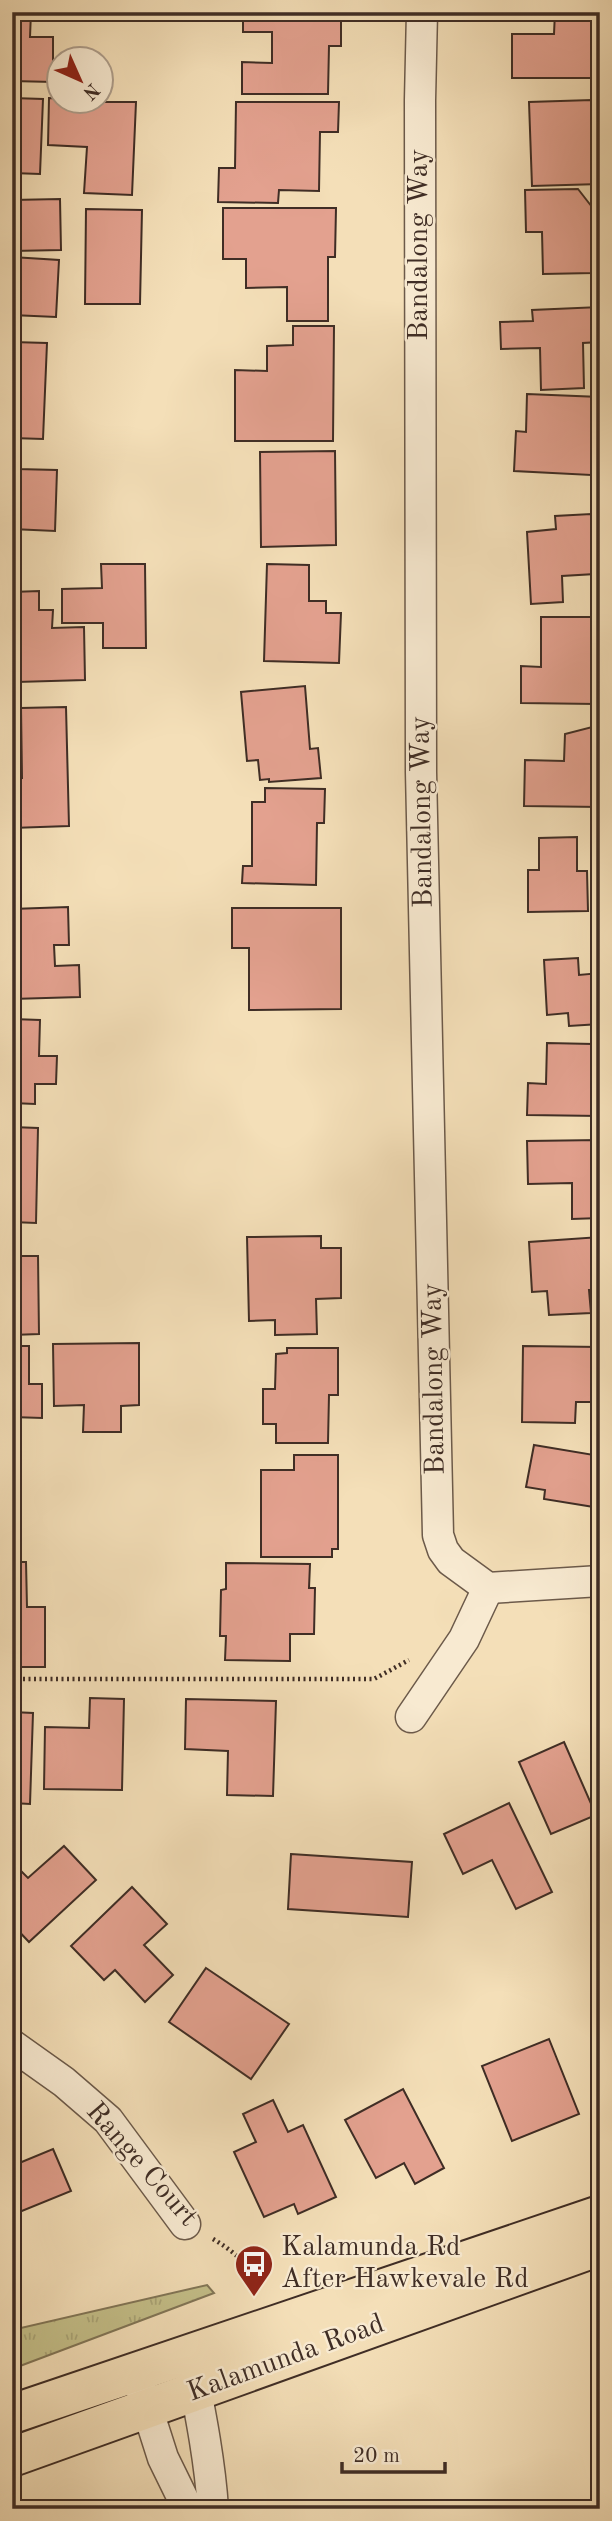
<svg xmlns="http://www.w3.org/2000/svg" width="612" height="2521" font-family="'Old Standard TT',serif">
<defs>
<pattern id="grass-tufts" width="24" height="20" patternUnits="userSpaceOnUse" patternTransform="scale(1.75)"><rect width="24" height="20" fill="#c4bf89"/><path d="M3 7l-1-3M5 7V3M7 7l1-3M15 17l-1-3M17 17v-4M19 17l1-3" fill="none" stroke="#a9a476"/></pattern>
</defs>
<rect width="100%" height="100%" fill="#f4dfb8"/>
<filter id="stains"><feTurbulence type="fractalNoise" baseFrequency=".00286" numOctaves="4"/><feColorMatrix values="0 0 0 0 .2 0 0 0 0 .09 0 0 0 0 .02 0 0 0 .5 -.17"/></filter>
<radialGradient id="worn" r=".72"><stop offset=".6" stop-color="#630" stop-opacity="0"/><stop offset="1" stop-color="#630" stop-opacity=".3"/></radialGradient>
<polygon fill="url(#grass-tufts)" stroke="#827657" stroke-width="2" points="207,2285 214,2293 12,2369 12,2330"/>
<g fill="#e3a18f" stroke="#3f2d25" stroke-width="2">
<polygon points="12,12 31,12 30,37 53,37 53,82 12,81"/>
<polygon points="243,12 341,12 341,46 329,46 328,94 242,94 242,62 272,63 272,32 243,32"/>
<polygon points="555,12 600,12 600,78 512,78 512,34 554,34"/>
<polygon points="12,98 43,99 40,174 12,173"/>
<polygon points="49,98 60,99 60,102 136,102 132,195 84,193 87,147 48,145"/>
<polygon points="592,100 600,107 600,184 532,186 529,102"/>
<polygon points="236,102 339,102 338,132 320,132 319,191 279,190 278,203 218,202 219,168 235,168"/>
<polygon points="578,189 592,207 593,273 543,274 542,232 526,232 525,190"/>
<polygon points="60,199 61,250 12,251 12,200"/>
<polygon points="223,208 336,208 335,257 328,257 328,321 287,321 287,287 246,288 246,259 223,259"/>
<polygon points="86,209 142,210 140,304 85,304"/>
<polygon points="12,257 59,260 56,317 12,315"/>
<polygon points="600,307 600,342 583,343 584,388 541,390 540,348 501,349 500,322 533,321 532,310"/>
<polygon points="293,326 334,326 333,441 235,441 235,370 267,371 267,346 293,345"/>
<polygon points="12,342 47,343 43,439 12,438"/>
<polygon points="527,394 600,397 600,433 593,433 591,475 514,471 516,431 526,432"/>
<polygon points="335,451 336,545 261,547 260,452"/>
<polygon points="12,454 17,454 17,469 57,470 55,531 12,529"/>
<polygon points="591,514 595,574 562,576 563,602 531,604 527,532 556,529 555,516"/>
<polygon points="101,564 145,564 146,648 103,648 103,623 62,623 62,589 102,588"/>
<polygon points="267,564 309,565 309,601 326,601 326,613 341,613 339,663 264,661"/>
<polygon points="39,591 39,610 53,610 52,628 84,627 85,680 17,682 17,672 12,673 12,592"/>
<polygon points="541,617 597,617 596,704 521,703 521,666 541,667"/>
<polygon points="305,686 310,749 318,748 321,778 269,782 269,779 260,780 258,760 247,761 241,692"/>
<polygon points="66,707 69,826 12,828 12,778 22,778 21,708"/>
<polygon points="600,725 600,807 524,806 525,760 564,761 565,734"/>
<polygon points="265,788 325,789 324,823 317,823 316,885 242,883 243,866 252,866 252,802 265,802"/>
<polygon points="577,837 577,871 587,871 588,911 528,912 528,870 539,870 539,838"/>
<polygon points="68,907 69,945 54,945 55,966 79,965 80,997 12,999 12,909"/>
<polygon points="232,908 341,908 341,1009 249,1010 249,948 232,948"/>
<polygon points="578,958 579,975 600,973 600,1024 569,1026 568,1013 547,1015 544,960"/>
<polygon points="12,1019 40,1020 39,1056 57,1056 56,1084 35,1084 35,1104 12,1103"/>
<polygon points="547,1043 593,1044 592,1083 600,1083 600,1116 527,1115 528,1083 546,1084"/>
<polygon points="12,1127 38,1128 36,1223 12,1222"/>
<polygon points="600,1140 600,1218 572,1219 572,1183 528,1184 527,1141"/>
<polygon points="321,1236 321,1248 341,1248 341,1298 316,1299 317,1334 275,1335 275,1320 249,1321 247,1237"/>
<polygon points="12,1237 18,1237 18,1256 38,1256 39,1334 12,1335"/>
<polygon points="600,1237 600,1290 589,1290 591,1313 549,1315 547,1291 532,1292 529,1242"/>
<polygon points="139,1343 139,1405 121,1406 121,1432 83,1432 84,1405 54,1406 53,1344"/>
<polygon points="12,1346 29,1346 29,1384 42,1384 42,1418 12,1417"/>
<polygon points="523,1346 600,1347 600,1402 576,1402 575,1423 522,1422"/>
<polygon points="287,1348 338,1348 338,1395 329,1395 328,1443 276,1443 276,1424 263,1424 263,1389 275,1389 276,1354 287,1353"/>
<polygon points="534,1445 600,1456 600,1508 544,1499 545,1490 526,1487"/>
<polygon points="294,1455 338,1455 338,1549 332,1549 332,1557 261,1557 261,1470 294,1470"/>
<polygon points="12,1562 26,1562 27,1607 45,1607 45,1667 12,1667"/>
<polygon points="226,1563 310,1564 309,1588 315,1588 314,1634 290,1634 290,1661 225,1660 226,1636 220,1636 221,1590 226,1589"/>
<polygon points="90,1698 124,1699 122,1790 44,1789 45,1727 89,1728"/>
<polygon points="186,1699 276,1701 273,1796 227,1795 228,1751 185,1749"/>
<polygon points="12,1712 33,1713 30,1804 12,1803"/>
<polygon points="564,1742 596,1815 551,1834 519,1762"/>
<polygon points="509,1803 552,1892 516,1909 492,1860 463,1874 444,1834"/>
<polygon points="64,1846 96,1880 29,1942 12,1924 12,1862 28,1878"/>
<polygon points="291,1854 412,1862 408,1917 288,1909"/>
<polygon points="132,1887 167,1924 144,1945 173,1975 145,2002 115,1970 104,1980 71,1946"/>
<polygon points="206,1968 289,2024 251,2079 169,2022"/>
<polygon points="549,2039 579,2114 512,2141 482,2066"/>
<polygon points="403,2089 444,2168 415,2184 404,2163 376,2178 345,2120"/>
<polygon points="273,2100 288,2132 303,2125 336,2197 298,2214 294,2204 264,2217 234,2152 256,2142 243,2114"/>
<polygon points="53,2149 71,2191 12,2215 12,2166"/>
</g>
<g fill="none" stroke-linecap="round" stroke-linejoin="round">
<defs>
<g id="street">
<polyline points="422,12 420,100 421,772 438,1535 443,1550 451,1561 488,1588 600,1581"/>
<polyline points="411,1717 464,1639 488,1588"/>
<polyline points="12,2045 64,2082 108,2120 185,2224"/>
<path d="M192 2371C201 2416 210 2463 213 2509"/>
<polyline points="141,2389 163,2458 188,2509"/>
</g>
<g id="primary">
<polyline points="12,2414 600,2215"/>
<polyline points="12,2457 600,2246"/>
</g>
</defs>
<use href="#street" stroke="#6c5a4a" stroke-width="33"/>
<use href="#primary" stroke="#3f2d25" stroke-width="42"/>
<g stroke="#3f2d25" stroke-width="4.5" stroke-dasharray="2 3.5" stroke-linecap="butt">
<polyline points="12,1679 374,1679 409,1660"/>
<path d="M213 2239C234 2251 251 2267 264 2288"/>
</g>
<use href="#street" stroke="#f8ead1" stroke-width="30"/>
<use href="#primary" stroke="#f4dfb8" stroke-width="38"/>
</g>
<defs>
<symbol id="bus-pin" viewBox="-11 -11 22 30"><path d="M0 17L-7.5 6A9.5 9.5 0 1 1 7.5 6Z" fill="#8f2418" stroke="#f8ead1"/><path d="M-5-6H5V4H4V6H2V4H-2V6H-4V4H-5ZM-3.5-4V0h7V-4ZM-3.5 1.2v1.5H-2V1.2ZM2 1.2v1.5H3.5V1.2Z" fill="#fff"/></symbol>
</defs>
<g fill-rule="evenodd">
<use href="#bus-pin" x="232" y="2242" width="44" height="60"/>
</g>
<g text-anchor="middle" dominant-baseline="central" stroke-width="5" stroke-linejoin="round" paint-order="stroke">
<g font-size="28" fill="#3f2d25" stroke="#f8ead1">
<text transform="translate(420 245) rotate(-90)">Bandalong Way</text>
<text transform="translate(423 812) rotate(-91)">Bandalong Way</text>
<text transform="translate(435 1379) rotate(-91)">Bandalong Way</text>
<text transform="translate(141 2165) rotate(49)">Range Court</text>
<text transform="translate(286 2359) rotate(-20)">Kalamunda Road</text>
</g>
<g font-size="28" fill="#3f2d25" stroke="#f8ead1" text-anchor="start">
<text x="281" y="2248">Kalamunda Rd<tspan x="281" dy="32">After Hawkevale Rd</tspan></text>
</g>
</g>
<rect width="612" height="2521" fill="none" stroke="#f4dfb8" stroke-width="42"/>
<rect x="14" y="14" width="584" height="2493" fill="none" stroke="#3f2d25" stroke-width="3.5"/>
<rect x="21" y="21" width="570" height="2479" fill="none" stroke="#3f2d25" stroke-width="2"/>
<g transform="translate(80 80) rotate(135)"><circle r="33" fill="#f8ead1" stroke="#ae9e8c" stroke-width="2"/>
<path d="M0-5L12 26L0 18L-12 26Z" fill="#8f2418"/>
<text y="-10" font-size="19" font-weight="bold" text-anchor="middle" fill="#3f2d25">N</text>
</g>
<path d="M342 2462v10h103v-10" fill="none" stroke="#3f2d25" stroke-width="3.5"/>
<text x="353" y="2462" font-size="21" fill="#3f2d25" stroke="#f8ead1" stroke-width="5" paint-order="stroke">20 m</text>
<rect width="100%" height="100%" filter="url(#stains)"/>
<rect width="100%" height="100%" fill="url(#worn)"/>
</svg>
